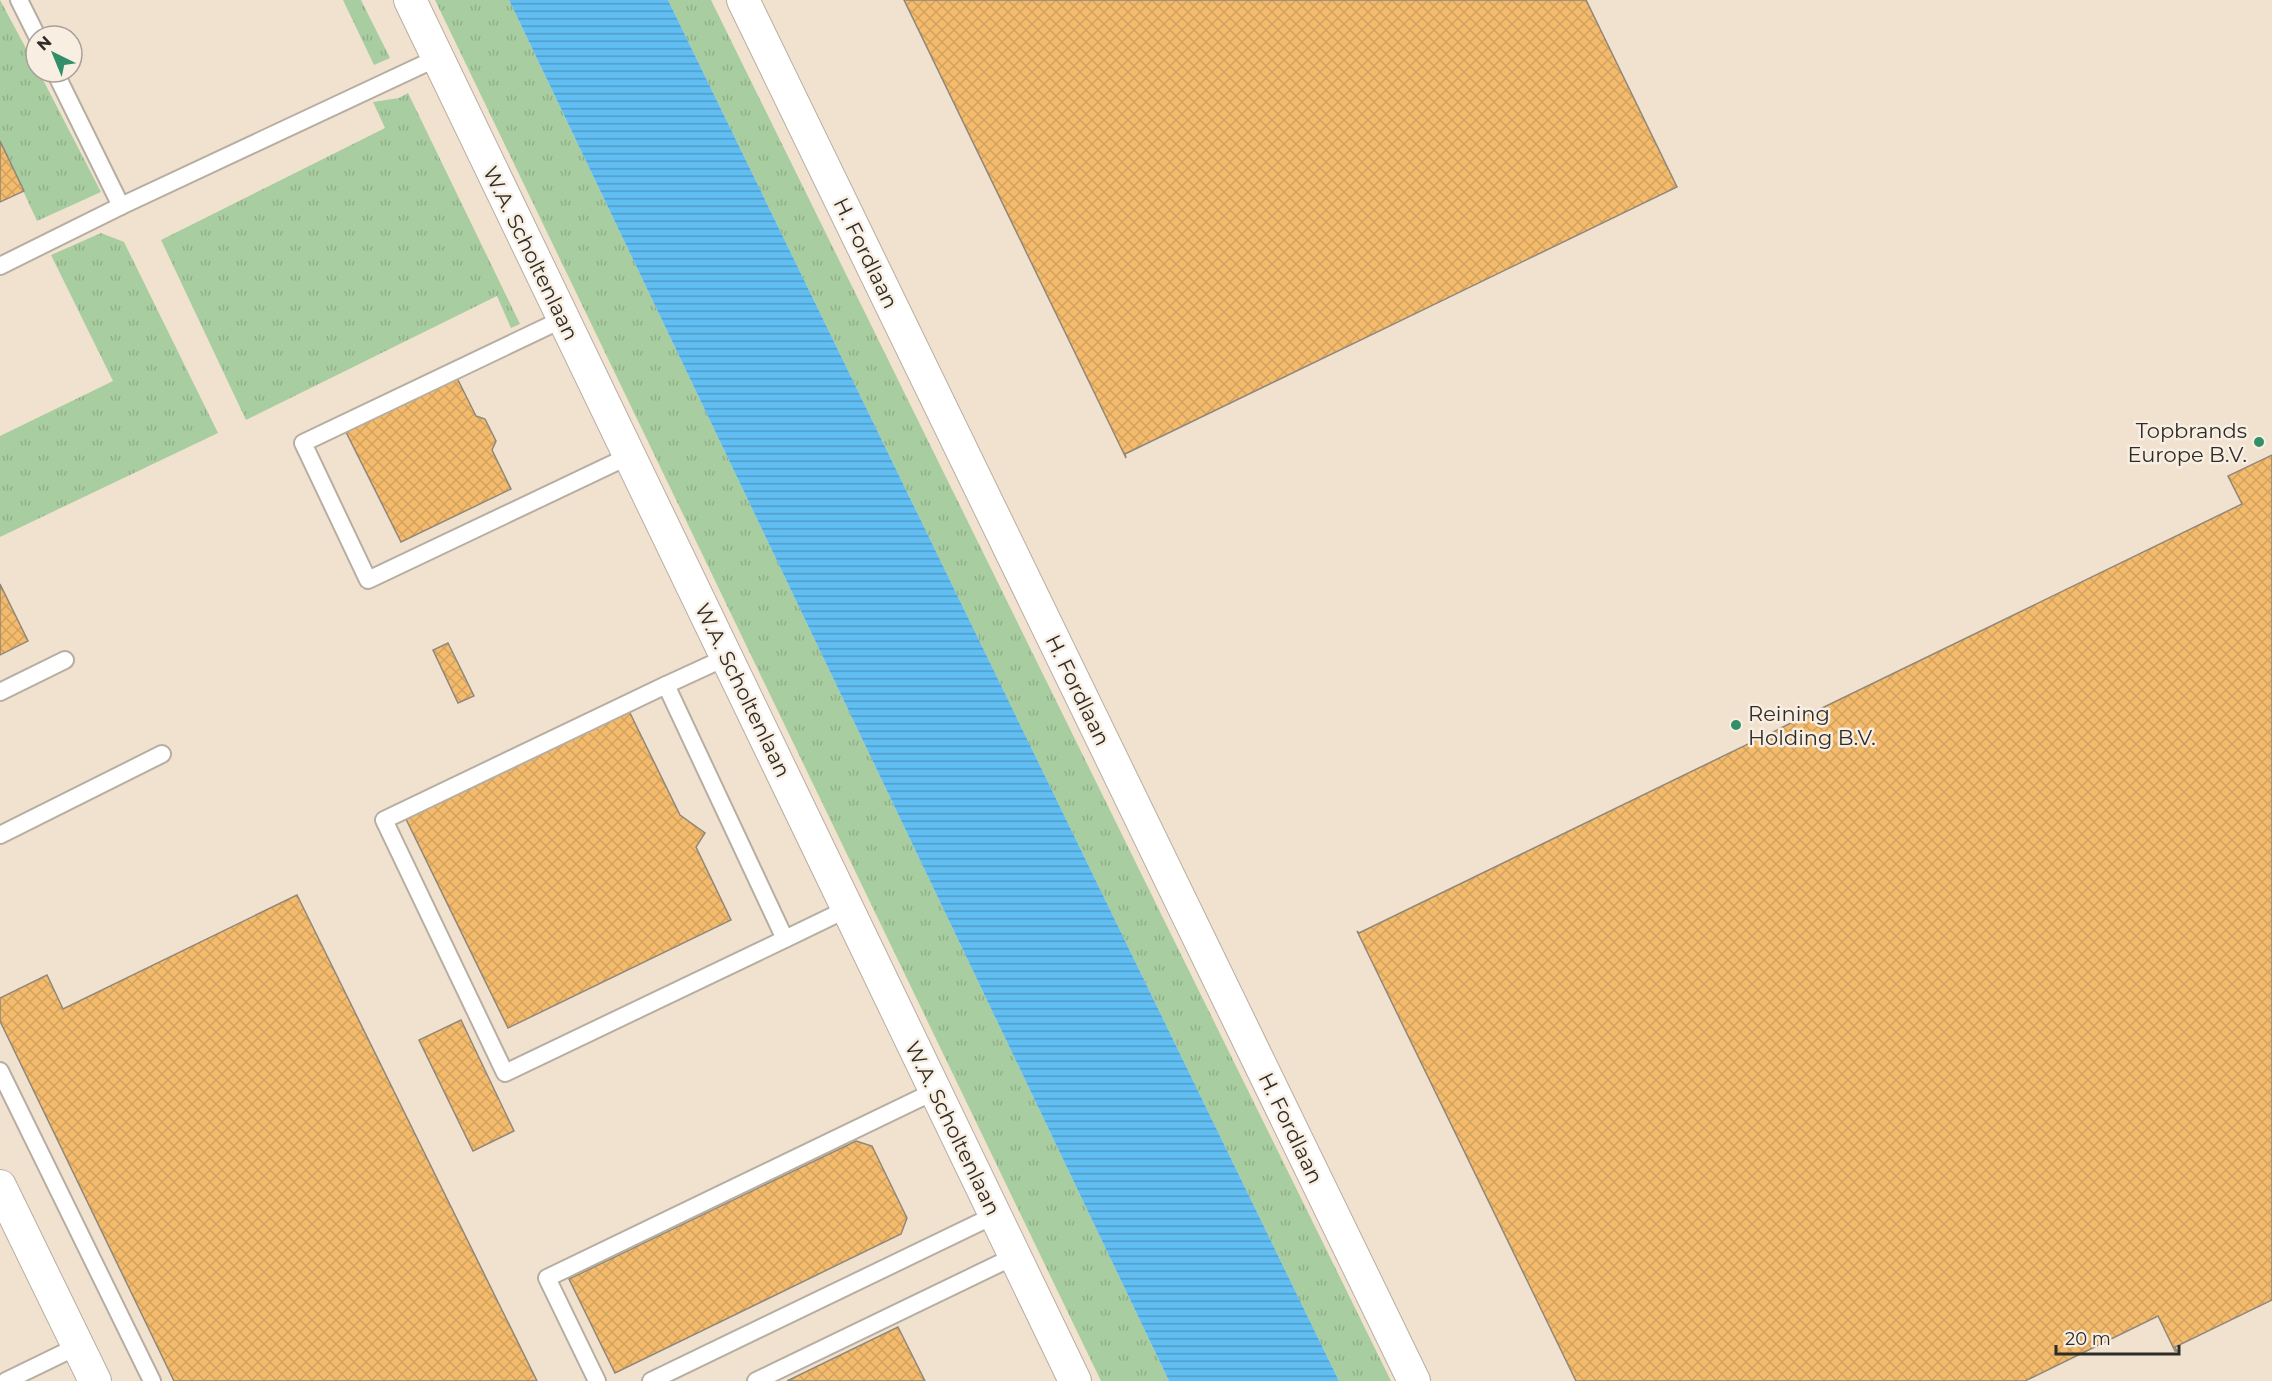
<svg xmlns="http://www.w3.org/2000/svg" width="2272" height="1381" font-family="Montserrat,sans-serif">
<defs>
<pattern id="grass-tufts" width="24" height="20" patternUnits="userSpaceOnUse" patternTransform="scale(1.5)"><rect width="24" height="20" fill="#a8cda0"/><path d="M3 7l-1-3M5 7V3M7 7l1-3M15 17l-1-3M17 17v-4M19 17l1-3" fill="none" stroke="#91b08a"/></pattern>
<pattern id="water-rules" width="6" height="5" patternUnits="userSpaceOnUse" patternTransform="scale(1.5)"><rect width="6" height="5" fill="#61bef3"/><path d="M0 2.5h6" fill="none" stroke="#509bc5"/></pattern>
<pattern id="building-cross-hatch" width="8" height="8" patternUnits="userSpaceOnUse" patternTransform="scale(1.5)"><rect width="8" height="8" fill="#f5bb6d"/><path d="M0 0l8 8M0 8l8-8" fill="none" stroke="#d2a15e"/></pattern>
</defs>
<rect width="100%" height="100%" fill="#f8eee2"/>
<path fill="#f1e2cf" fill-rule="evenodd" d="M0 0H2272V1381H0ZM36 36H72V72H36Z"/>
<g fill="url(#grass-tufts)">
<polygon points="0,0 36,67 36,72 39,72 101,192 37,221 0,141"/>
<polygon points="343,0 361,0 390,58 374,65"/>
<polygon points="435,0 509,0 1169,1381 1101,1381"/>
<polygon points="668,0 711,0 1391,1381 1339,1381"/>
<polygon points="408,93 520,324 511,328 497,296 246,420 161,240 385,128 373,102 399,98"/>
<polygon points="101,233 124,242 218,433 0,537 0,436 113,381 51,255"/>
</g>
<polygon fill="url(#water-rules)" points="509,0 668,0 1339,1381 1169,1381"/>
<g fill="url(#building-cross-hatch)" stroke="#90877b" stroke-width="1.5">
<polygon points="904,0 1586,0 1677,187 1125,454 1126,458"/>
<polygon points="0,141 24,191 0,202"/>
<polygon points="457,378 476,416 485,419 496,441 492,450 511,489 401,542 346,432"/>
<polygon points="2272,455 2272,1300 2175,1347 2177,1351 2175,1351 2158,1316 2025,1381 1576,1381 1357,931 1359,933 2242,504 2228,476"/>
<polygon points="0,584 28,641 0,655"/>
<polygon points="448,643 474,696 458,703 433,650"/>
<polygon points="629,711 680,815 705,833 696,847 731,920 508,1028 406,819"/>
<polygon points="297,895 537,1381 174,1381 0,1021 0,998 47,975 63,1009"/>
<polygon points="461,1020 514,1131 473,1151 419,1040"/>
<polygon points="856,1141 872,1146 907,1218 901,1234 615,1373 569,1279"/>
<polygon points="898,1327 925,1381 787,1381"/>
</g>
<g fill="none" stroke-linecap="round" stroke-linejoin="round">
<defs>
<g id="service">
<polyline points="19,0 37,36"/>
<polyline points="55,72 121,206"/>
<polyline points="0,266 121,206 437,58"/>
<polyline points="563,319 303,443 368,580 629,456"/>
<polyline points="727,657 666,685 785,939 847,909"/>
<polyline points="666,685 384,820 505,1073 785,939"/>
<polyline points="0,692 65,660"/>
<polyline points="0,835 162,754"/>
<polyline points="0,1071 152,1381"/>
<polyline points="6,1381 78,1346"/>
<polyline points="597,1381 547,1278 935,1091"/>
<polyline points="651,1381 995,1215"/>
<polyline points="756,1381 1015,1256"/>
</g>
<g id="minor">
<polyline points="410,0 1075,1381"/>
<polyline points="743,0 1414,1381"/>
<polyline points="0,1186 95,1381"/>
</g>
</defs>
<use href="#service" stroke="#b7aea2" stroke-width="20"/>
<use href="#minor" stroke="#b7aea2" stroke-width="34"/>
<use href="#service" stroke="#fff" stroke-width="16"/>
<use href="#minor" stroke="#fff" stroke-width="32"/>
</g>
<g fill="#319068" stroke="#f8eee2" stroke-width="2">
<circle cx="2259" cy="442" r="6"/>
<circle cx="1736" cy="725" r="6"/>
</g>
<g text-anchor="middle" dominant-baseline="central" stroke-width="5" stroke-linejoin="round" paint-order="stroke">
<g font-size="21" fill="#2f2c27" stroke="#f8eee2">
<text transform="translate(531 253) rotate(64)">W.A. Scholtenlaan</text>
<text transform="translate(866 253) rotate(64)">H. Fordlaan</text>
<text transform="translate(743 690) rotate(64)">W.A. Scholtenlaan</text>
<text transform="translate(1078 690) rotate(64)">H. Fordlaan</text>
<text transform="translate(953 1128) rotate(64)">W.A. Scholtenlaan</text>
<text transform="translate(1291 1128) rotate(64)">H. Fordlaan</text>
</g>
<g font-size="21" fill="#2f2c27" stroke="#f8eee2" text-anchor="end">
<text x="2247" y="430">Topbrands<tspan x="2247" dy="24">Europe B.V.</tspan></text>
<text x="1748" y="713" text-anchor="start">Reining<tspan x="1748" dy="24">Holding B.V.</tspan></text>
</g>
</g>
<g transform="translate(54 54) rotate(317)"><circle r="28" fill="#f8eee2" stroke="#a8a097" stroke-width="1.5"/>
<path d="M0-4.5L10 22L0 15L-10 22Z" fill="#319068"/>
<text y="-9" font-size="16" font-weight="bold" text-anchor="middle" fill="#2f2c27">N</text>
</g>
<path d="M2056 1345v9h123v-9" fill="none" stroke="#2f2c27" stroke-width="3"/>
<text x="2065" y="1345" font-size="18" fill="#2f2c27" stroke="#f8eee2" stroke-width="4.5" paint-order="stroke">20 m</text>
</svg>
